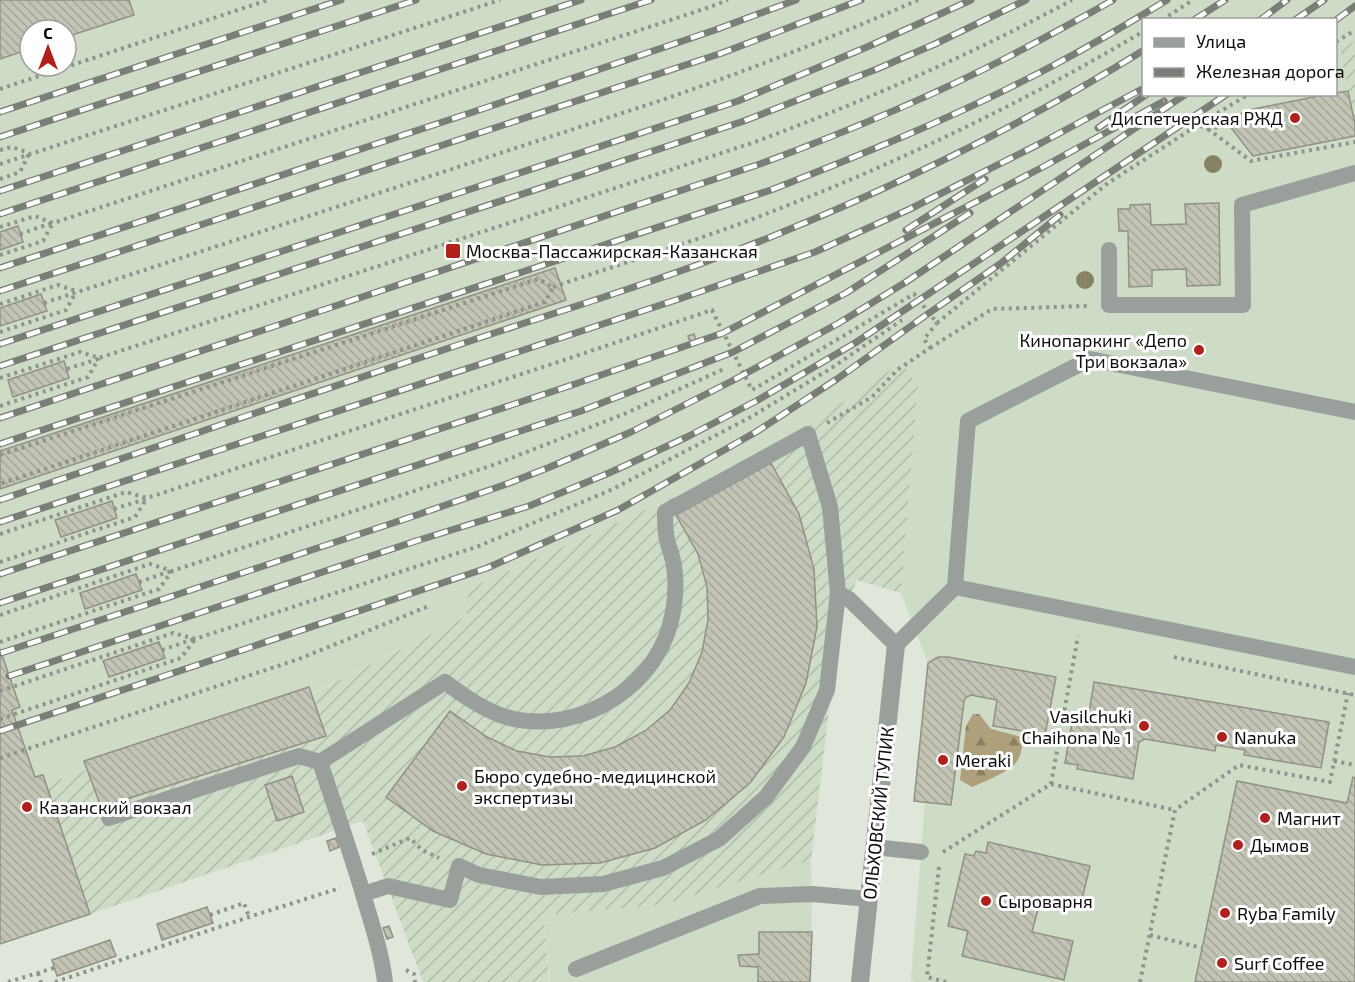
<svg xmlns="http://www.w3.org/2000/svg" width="1355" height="982" font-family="'Exo 2',sans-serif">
<defs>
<pattern id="industrial-furrows" width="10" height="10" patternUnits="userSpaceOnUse" patternTransform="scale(1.5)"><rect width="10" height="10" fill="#cedbc7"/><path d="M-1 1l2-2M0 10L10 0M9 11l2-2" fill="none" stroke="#b0bbaa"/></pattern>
<pattern id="forest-firs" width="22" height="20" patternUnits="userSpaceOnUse" patternTransform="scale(1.5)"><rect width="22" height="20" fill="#ada07a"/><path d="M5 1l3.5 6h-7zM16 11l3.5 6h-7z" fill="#8b8162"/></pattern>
<pattern id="building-back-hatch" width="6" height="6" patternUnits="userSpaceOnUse" patternTransform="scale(1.5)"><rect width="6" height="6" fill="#c2c4b6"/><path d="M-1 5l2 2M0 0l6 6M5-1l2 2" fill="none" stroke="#a5a79b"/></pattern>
</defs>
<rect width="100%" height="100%" fill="#dee7d9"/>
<g fill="#cedbc7" fill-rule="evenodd">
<path d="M0 0H1355V41L1340 50 1355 124V982H914L911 979 925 803 914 801 928 663 901 593 918 386 803 429 672 498 468 589 467 616 311 694 309 687 88 770 46 784 43 775 35 777 12 710 20 707 0 649ZM1144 20H1336V94H1144ZM30 30H66V66H30Z"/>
<polygon points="811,860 812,932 810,982 550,982 544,915 662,905"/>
</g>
<g fill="url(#industrial-furrows)">
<polygon points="1355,41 1355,124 1340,50"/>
<polygon points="901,363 918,386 901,593 857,580 840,618 811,860 662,905 544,915 549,981 545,982 423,982 363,821 90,914 46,784 87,770 84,761 309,687 312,694 467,616 468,589 672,498 803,429"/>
</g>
<path fill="url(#forest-firs)" d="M973 714H979L991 729 1022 737C1023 746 1021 758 1014 765 1007 772 982 783 972 787L960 780 966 726Z"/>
<g fill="url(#building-back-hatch)" stroke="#909284" stroke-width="1.5">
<polygon points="0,0 129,0 134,15 66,37 66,30 30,30 30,49 0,59"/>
<polygon points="1348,91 1355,124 1355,136 1253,156 1229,125 1244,111 1328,94 1336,94 1336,93"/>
<polygon points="1219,203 1220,285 1187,286 1186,269 1152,270 1152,286 1129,287 1128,231 1119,231 1118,209 1130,209 1130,205 1150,204 1151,225 1186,224 1185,204"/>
<polygon points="18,226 23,242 0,250 0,232"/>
<polygon points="555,268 566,300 0,489 0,451"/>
<polygon points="41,294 47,311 0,326 0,308"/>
<polygon points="694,334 696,340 690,342 688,336"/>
<polygon points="64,361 69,378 13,397 8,380"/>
<polygon points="771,463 799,514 814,569 817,627 806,683 784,737 750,783 706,820 655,848 600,863 542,865 486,854 433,831 386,797 450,711 487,737 517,751 550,757 583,756 615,747 645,731 670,710 689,683 702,652 708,620 707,587 698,554 676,515"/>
<polygon points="112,501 117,518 61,537 55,520"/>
<polygon points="136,574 142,590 85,609 80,593"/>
<polygon points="159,642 165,658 109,677 103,661"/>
<polygon points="0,649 20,707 12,710 35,777 43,775 90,914 0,944"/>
<polygon points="938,657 948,657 1056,677 1045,735 993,726 997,700 971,695 965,698 964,702 951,805 914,801 928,663"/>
<polygon points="1094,682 1329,722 1321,768 1244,755 1245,750 1216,745 1215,751 1145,739 1139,742 1133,779 1077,769 1078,765 1065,763 1072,722 1087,725"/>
<polygon points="309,687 326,736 101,807 84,761"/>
<polygon points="292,776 304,812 277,821 265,785"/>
<polygon points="1353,777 1355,778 1355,982 1195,982 1237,781 1347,803"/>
<polygon points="336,838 339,847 330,851 327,841"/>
<polygon points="988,842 1090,866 1080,907 1041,898 1032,932 1073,941 1064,980 962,956 968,931 948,926 965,854 974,856 976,851 986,853"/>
<polygon points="207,907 213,923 162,940 157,924"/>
<polygon points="389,926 393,937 387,939 383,928"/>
<polygon points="759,932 812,932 810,982 758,982 758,967 740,966 738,955 759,954"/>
<polygon points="110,940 116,956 57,976 52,960"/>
</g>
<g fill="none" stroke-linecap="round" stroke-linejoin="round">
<g stroke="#8d9489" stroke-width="4" stroke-dasharray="3 4.5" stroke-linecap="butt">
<polyline points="1162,20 1193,0"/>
<polyline points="1336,42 1355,30"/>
<polyline points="0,89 268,0"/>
<polyline points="1198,125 1249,94"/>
<polyline points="1208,129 1251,161 1355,142"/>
<polyline points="0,150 12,147 29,153"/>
<polyline points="0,164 500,0"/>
<polyline points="0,179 20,172 29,154"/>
<polyline points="0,227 35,216 53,223 707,8 728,0"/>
<polyline points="20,234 52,223"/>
<polyline points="0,255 43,241 53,223"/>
<path d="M553 287C629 261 706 238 781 208 906 159 1028 100 1144 31"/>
<path d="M44 303 662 100C749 70 834 37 918 0"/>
<polyline points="0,304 58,285 76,291"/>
<polyline points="0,332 66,310 76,292"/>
<polyline points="930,348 992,309 1088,306"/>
<polyline points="67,369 98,359"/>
<path d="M0 378 80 352 99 358 752 143C862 102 969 56 1072 0"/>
<polyline points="0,406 88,377 99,358"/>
<polyline points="827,423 872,397 897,370 930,348 924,339 937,323"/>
<polyline points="0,455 538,279 553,287 545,302 0,484"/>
<polyline points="114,509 146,499"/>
<polyline points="0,534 126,492 147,498 564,360 712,310 752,390 914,294 937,323 1108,183 1198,125 1208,129 1229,125"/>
<polyline points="0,562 135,517 147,498"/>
<polyline points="139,582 171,571"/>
<polyline points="0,615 150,564 172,571 496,464 624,414 724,369"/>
<polyline points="0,642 159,589 172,571"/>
<polyline points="162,650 194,639"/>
<polyline points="1174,657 1355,695"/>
<polyline points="0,691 173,633 195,639 479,546 613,489 749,418 830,369 902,320"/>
<polyline points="0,719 181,658 195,639"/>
<polyline points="0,758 299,659 429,606"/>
<polyline points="1334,761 1355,765"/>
<polyline points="1051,784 1078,636"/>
<polyline points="943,852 1051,784 1175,810"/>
<polyline points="372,854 410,838 422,850 439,858"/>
<polyline points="939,867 927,977 946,982"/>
<polyline points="210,915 244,903 249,917"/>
<polyline points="1150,935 1202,948"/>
<polyline points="406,970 414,974 415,982"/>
<polyline points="38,973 41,982"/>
<polyline points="8,982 54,968"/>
<polyline points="55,982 249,917 340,888"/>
<polyline points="1140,982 1175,810 1239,765 1330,782 1348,693"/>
</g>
<g stroke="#999f9a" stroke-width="16">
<polyline points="1109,250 1109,305 1243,305 1242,205 1355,173"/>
<polyline points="955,587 1355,667"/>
<polyline points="109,818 299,756 320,762"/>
<polyline points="874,847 921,852"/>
<polyline points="363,894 388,886 450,900 459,866 479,875 541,887 603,884 663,868 719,839 766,797 803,747 827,690 838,593"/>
<polyline points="576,969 760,896 812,894 869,899"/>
<path d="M385 982C381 949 370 919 361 887 348 845 334 804 320 762L445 682C463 695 479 707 500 715 568 739 651 694 670 625 675 606 677 585 674 566 673 557 669 548 667 540 665 531 665 521 665 512L808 434 830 507 838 593 849 599 896 645 955 587 968 421 1090 359 1355 412"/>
</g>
<polyline stroke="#999f9a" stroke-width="18" points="860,982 896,645"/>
<defs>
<g id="rail">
<polyline points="1194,20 1225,0"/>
<polyline points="1260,20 1287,0"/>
<polyline points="1295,20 1324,0"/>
<polyline points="1336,20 1355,6"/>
<polyline points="0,112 341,0"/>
<polyline points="1098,128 1147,94"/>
<polyline points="0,137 416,0"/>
<polyline points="0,191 581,0"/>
<polyline points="0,214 651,0"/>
<polyline points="906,230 985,179"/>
<polyline points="0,268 482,109 715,30 796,0"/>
<polyline points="0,291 722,53 861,0"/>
<polyline points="0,344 738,101 867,47 971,0"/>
<polyline points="0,366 744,121 877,69 935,44 1026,0"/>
<path d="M0 418 760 164C846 132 931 97 1012 55 1046 37 1080 19 1113 0"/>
<path d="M0 444 771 190C858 156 945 121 1027 79 1075 55 1121 28 1167 0"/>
<path d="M0 500C150 449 301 397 452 347 565 309 680 275 790 229 913 178 1031 120 1144 50"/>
<polyline points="0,522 679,299 815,252 910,209 1043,142 1144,88"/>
<polyline points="0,574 572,385 723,333 1041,168 1164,101"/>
<polyline points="0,603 581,411 733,352 846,293 970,213"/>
<polyline points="1,653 408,518 504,485 550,467 631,432 730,382 839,323 906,282 1186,94"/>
<polyline points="9,676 416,541 529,506 609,473 687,437 758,400 855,343 1227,94"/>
<polyline points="0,731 487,568 618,510 756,432 837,379 929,313 1000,264 1060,215"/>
</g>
</defs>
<use href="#rail" stroke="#797f76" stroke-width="7"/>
<use href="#rail" stroke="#fff" stroke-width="4.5" stroke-dasharray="14" stroke-linecap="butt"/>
</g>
<g fill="#878362">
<circle cx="1213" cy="164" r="9"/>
<circle cx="1085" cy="280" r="9"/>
</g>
<g fill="#b1211c" stroke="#fff" stroke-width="2">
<circle cx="1295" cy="118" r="6"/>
<rect x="445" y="243" width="16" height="16" rx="3"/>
<circle cx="1199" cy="350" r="6"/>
<circle cx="1144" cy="726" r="6"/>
<circle cx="1222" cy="737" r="6"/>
<circle cx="943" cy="760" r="6"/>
<circle cx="462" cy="786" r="6"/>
<circle cx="27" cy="807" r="6"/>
<circle cx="1265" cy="818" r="6"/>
<circle cx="1238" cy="845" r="6"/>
<circle cx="986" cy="901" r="6"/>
<circle cx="1225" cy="913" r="6"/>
<circle cx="1222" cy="963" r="6"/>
</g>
<g text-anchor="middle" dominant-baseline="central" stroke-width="6" stroke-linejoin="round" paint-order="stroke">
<g font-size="18" fill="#0b0e0a" stroke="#fff" text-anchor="start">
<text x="1283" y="118" text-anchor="end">Диспетчерская РЖД</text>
<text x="466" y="251">Москва-Пассажирская-Казанская</text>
<text x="1187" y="340" text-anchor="end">Кинопаркинг «Депо<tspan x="1187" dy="21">Три вокзала»</tspan></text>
<text x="1132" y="716" text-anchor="end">Vasilchuki<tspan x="1132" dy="21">Chaihona № 1</tspan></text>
<text x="1234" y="737">Nanuka</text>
<text x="955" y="760">Meraki</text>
<text x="474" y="776">Бюро судебно-медицинской<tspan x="474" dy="21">экспертизы</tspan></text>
<text x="39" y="807">Казанский вокзал</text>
<text x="1277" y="818">Магнит</text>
<text x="1250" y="845">Дымов</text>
<text x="998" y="901">Сыроварня</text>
<text x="1237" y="913">Ryba Family</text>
<text x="1234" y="963">Surf Coffee</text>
</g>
<g font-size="18" fill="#0b0e0a" stroke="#fff">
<text transform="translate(878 813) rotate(-84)">ОЛЬХОВСКИЙ ТУПИК</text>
</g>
</g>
<rect x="1142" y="18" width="195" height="78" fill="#ffffff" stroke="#9d9f9d" stroke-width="1.5"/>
<rect x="1154" y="38" width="30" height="9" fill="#999f9a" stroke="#9d9f9d" stroke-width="1.5"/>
<text x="1196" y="48" font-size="18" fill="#0b0e0a">Улица</text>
<rect x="1154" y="68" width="30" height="9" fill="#797f76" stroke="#9d9f9d" stroke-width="1.5"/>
<text x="1196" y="78" font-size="18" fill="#0b0e0a">Железная дорога</text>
<g transform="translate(48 48)"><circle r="28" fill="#ffffff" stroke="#9d9f9d" stroke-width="1.5"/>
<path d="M0-4.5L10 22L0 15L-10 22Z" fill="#b1211c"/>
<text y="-9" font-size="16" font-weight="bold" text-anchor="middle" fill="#0b0e0a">С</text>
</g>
</svg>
